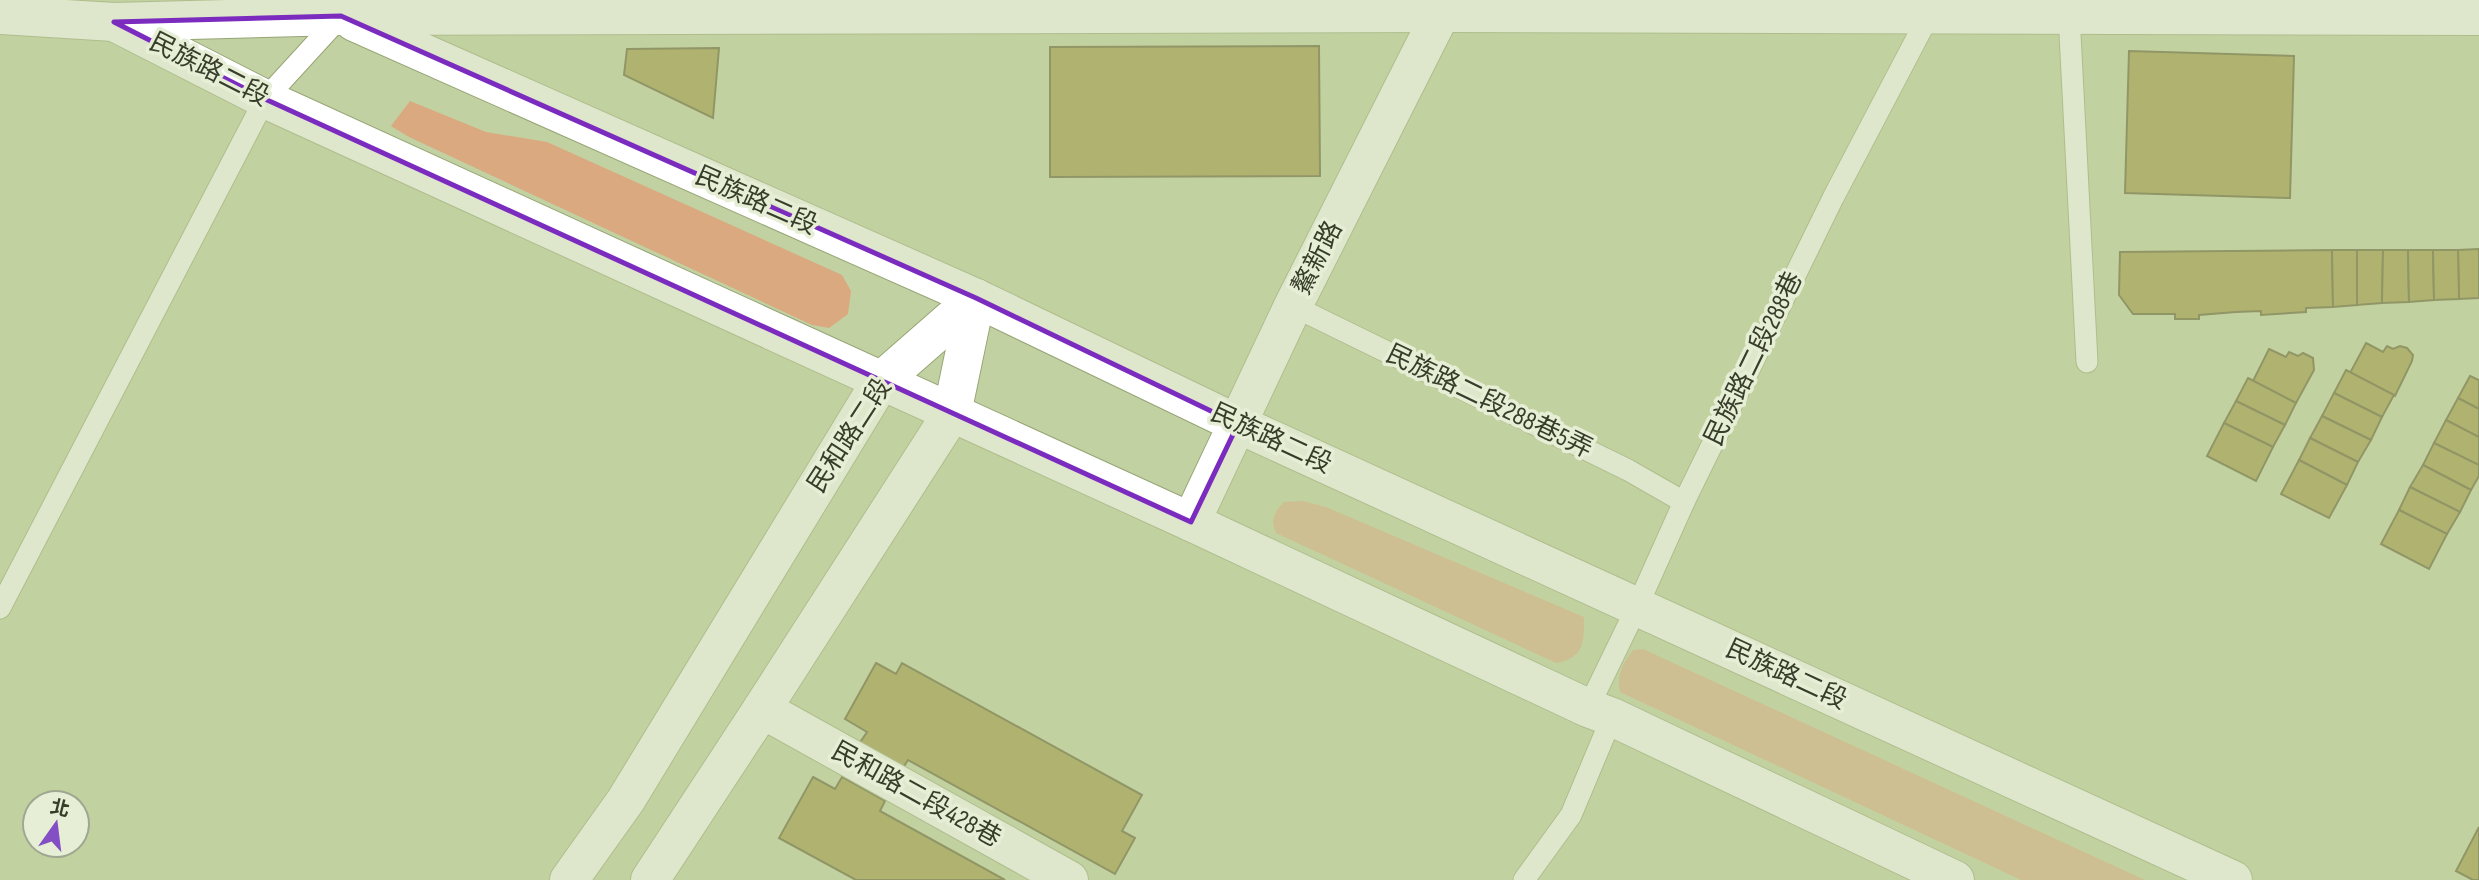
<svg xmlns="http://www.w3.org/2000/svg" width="2479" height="880" font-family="'Sofia Sans Condensed','Noto Sans TC',sans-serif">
<rect width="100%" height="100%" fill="#c2d1a1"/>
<g fill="#daa980">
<polygon points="410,101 486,132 547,142 842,275 851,291 848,314 829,328 812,325 409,137 391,126"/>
<path d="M1303 501 1326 507 1584 617C1584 643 1584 658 1556 663L1276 533C1270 519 1274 513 1284 502Z"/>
<path d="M1643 649 2145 880H2021L1620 692C1616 675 1623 663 1633 650Z"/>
</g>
<g fill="#9a8e36" stroke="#554e1f" stroke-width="2">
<polygon points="1319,46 1320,176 1050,177 1050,47"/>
<polygon points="719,48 713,118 624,75 627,49"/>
<polygon points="2129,51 2294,56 2290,198 2125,193"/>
<polygon points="2479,249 2479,298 2459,299 2458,250"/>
<polygon points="2332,250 2333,307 2306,308 2306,312 2261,315 2261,311 2236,312 2199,315 2199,319 2175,319 2175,314 2133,314 2119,295 2120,252"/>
<polygon points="2332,250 2357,250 2357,305 2333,307"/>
<polygon points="2357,250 2383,250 2382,303 2357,305"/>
<polygon points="2383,250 2408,250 2409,302 2382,303"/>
<polygon points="2408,250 2433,250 2434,300 2409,302"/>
<polygon points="2433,250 2458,250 2459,299 2434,300"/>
<polygon points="2366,343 2383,352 2387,346 2393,349 2400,346 2407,348 2413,355 2412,361 2395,396 2350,373"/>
<polygon points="2269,349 2286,357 2289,352 2298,356 2303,353 2313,358 2314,370 2296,403 2253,381"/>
<polygon points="2346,370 2394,395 2382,417 2334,393"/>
<polygon points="2470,376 2479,380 2479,409 2458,398"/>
<polygon points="2248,378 2296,403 2285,425 2236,401"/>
<polygon points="2334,393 2382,417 2371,440 2322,416"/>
<polygon points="2458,398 2479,409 2479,437 2446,420"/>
<polygon points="2236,401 2285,425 2273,447 2224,423"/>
<polygon points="2322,416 2371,440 2358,462 2310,438"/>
<polygon points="2446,420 2479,437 2479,465 2434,443"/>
<polygon points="2224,423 2273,447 2256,481 2207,456"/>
<polygon points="2310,438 2358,462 2347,485 2299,460"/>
<polygon points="2434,443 2479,465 2479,476 2471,490 2423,465"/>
<polygon points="2299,460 2347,485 2329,518 2281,494"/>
<polygon points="2423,465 2471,490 2460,512 2410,487"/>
<polygon points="2410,487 2460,512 2447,534 2399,510"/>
<polygon points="2399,510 2447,534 2429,569 2381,544"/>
<polygon points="876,663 896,674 902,663 1142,795 1122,831 1135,838 1115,874 908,760 903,768 859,744 867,732 845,719"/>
<polygon points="813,777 835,789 842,777 885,801 880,811 1005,880 856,880 779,838"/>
<polygon points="2479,827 2479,880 2473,880 2456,871"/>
</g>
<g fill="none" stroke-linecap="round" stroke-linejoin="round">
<defs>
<g id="lane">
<polyline points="2069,15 2087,362"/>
<polyline points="1293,306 1628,470 1684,502"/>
<polyline points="0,608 265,99 341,16"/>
<polyline points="1588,708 1637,607 1684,502 1833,198 1929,15"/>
<polyline points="1524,880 1571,815 1612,717"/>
</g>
<g id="street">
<polyline points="1191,522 1293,306 1441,13 1428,0"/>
<polyline points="762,709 1069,880"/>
</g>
<g id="secondary">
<polyline points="0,15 114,22 341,16 1441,13 2479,16"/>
<polyline points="354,22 976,298 1238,424 2233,880"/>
<polyline points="118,24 265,99 1191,522 1588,708 1612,717 1955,880"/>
<polyline points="569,880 626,800 881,381 976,298"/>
<polyline points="650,880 762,709 952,413 976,298"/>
</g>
</defs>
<use href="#lane" stroke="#97a576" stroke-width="23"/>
<use href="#street" stroke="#97a576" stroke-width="40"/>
<use href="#secondary" stroke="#97a576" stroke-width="40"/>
<use href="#lane" stroke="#fff" stroke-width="21"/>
<use href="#street" stroke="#fff" stroke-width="38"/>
<use href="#secondary" stroke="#fff" stroke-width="38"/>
</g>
<path d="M0 0H2479V880H0ZM341 16 976 298 1238 424 1191 522 265 99 114 22Z" fill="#c2d1a1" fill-opacity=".55" fill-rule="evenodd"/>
<path fill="none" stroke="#7b2cbf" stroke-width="5" stroke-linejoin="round" d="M341 16 976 298 1238 424 1191 522 265 99 114 22Z"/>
<g text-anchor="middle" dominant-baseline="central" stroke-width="7" stroke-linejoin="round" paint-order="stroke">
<g font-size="26" fill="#373d29" stroke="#e6eed6">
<text transform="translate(209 70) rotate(27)">民族路二段</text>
<text transform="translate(756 201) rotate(24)">民族路二段</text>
<text transform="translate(1318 258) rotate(-63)">鰲新路</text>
<text transform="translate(1754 359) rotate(-64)">民族路二段288巷</text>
<text transform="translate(1489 402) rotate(26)">民族路二段288巷5弄</text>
<text transform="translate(850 436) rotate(-57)">民和路二段</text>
<text transform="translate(1271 439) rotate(25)">民族路二段</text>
<text transform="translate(1786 675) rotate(25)">民族路二段</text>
<text transform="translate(916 795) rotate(29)">民和路二段428巷</text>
</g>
</g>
<g transform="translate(56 824) rotate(14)"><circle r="33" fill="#e6eed6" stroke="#a0a791" stroke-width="2"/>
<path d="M0-5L12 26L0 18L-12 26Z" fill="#844ec5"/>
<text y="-10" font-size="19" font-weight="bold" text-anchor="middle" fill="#373d29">北</text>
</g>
</svg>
